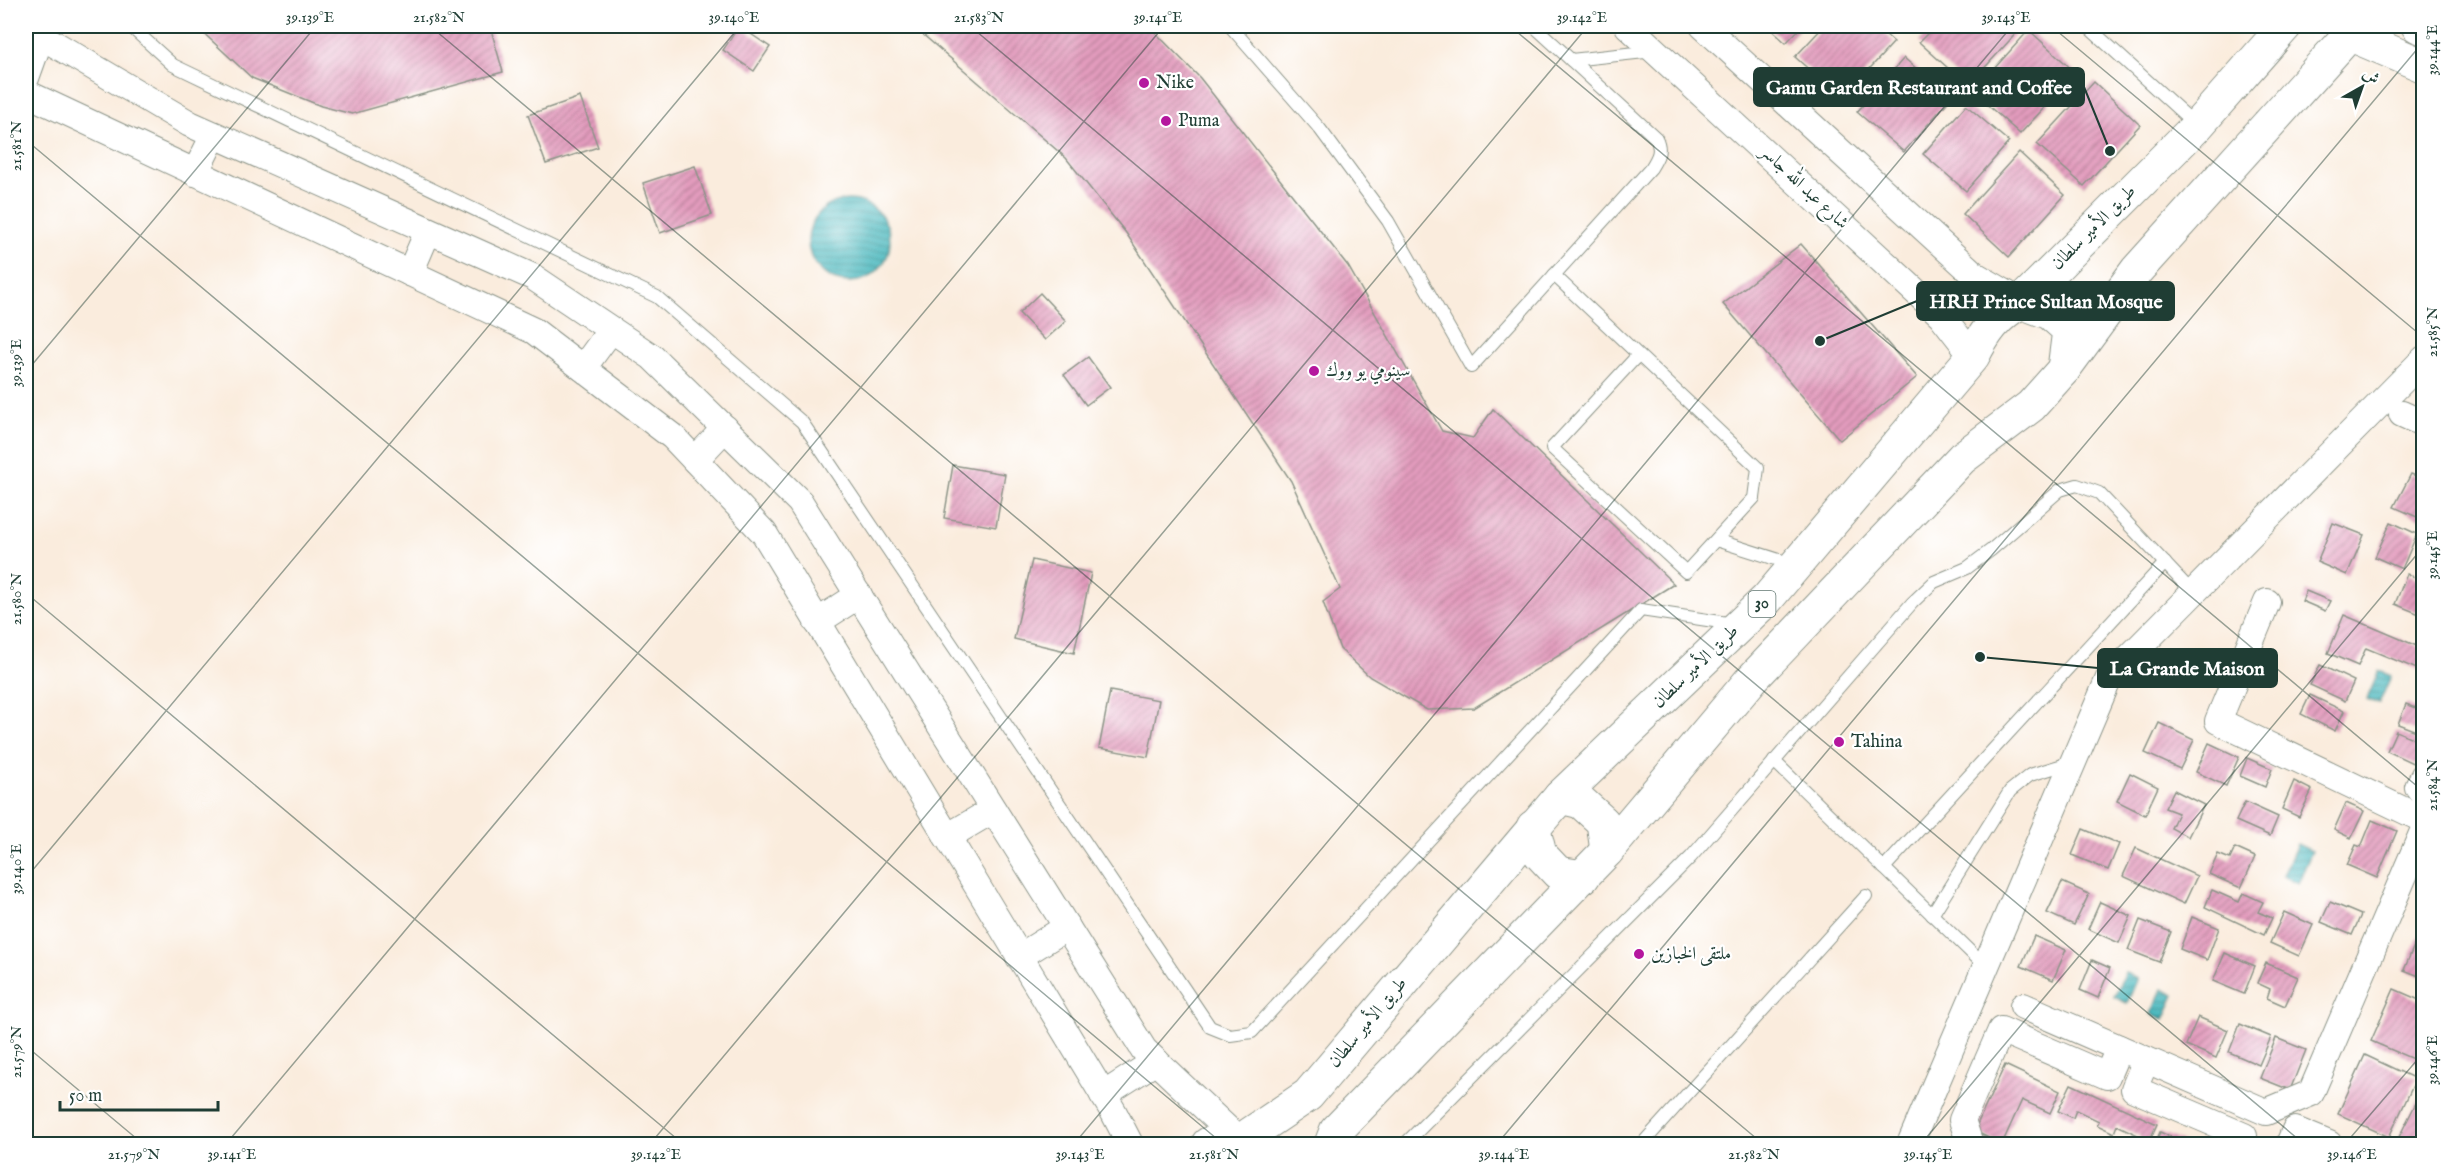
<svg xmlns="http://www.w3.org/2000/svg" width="2449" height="1170" font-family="'IM FELL English',Amiri,serif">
<defs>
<pattern id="water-rules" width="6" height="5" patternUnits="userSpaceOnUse" patternTransform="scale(1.5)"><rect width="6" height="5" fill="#47b7bd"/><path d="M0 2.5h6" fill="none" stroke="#3b969a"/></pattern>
<pattern id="building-hatch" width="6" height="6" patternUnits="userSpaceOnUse" patternTransform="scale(1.5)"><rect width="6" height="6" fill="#e39bbd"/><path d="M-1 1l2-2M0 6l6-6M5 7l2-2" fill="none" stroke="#b7809a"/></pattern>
</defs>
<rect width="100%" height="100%" fill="#fff"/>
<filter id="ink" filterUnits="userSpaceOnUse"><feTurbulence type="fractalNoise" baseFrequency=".0167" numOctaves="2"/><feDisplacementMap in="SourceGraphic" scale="12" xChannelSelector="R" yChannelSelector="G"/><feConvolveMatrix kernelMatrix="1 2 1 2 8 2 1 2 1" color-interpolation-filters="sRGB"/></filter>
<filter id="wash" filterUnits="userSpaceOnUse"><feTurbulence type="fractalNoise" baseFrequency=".008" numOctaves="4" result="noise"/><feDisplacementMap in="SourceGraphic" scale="24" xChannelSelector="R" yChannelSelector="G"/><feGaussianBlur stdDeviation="1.35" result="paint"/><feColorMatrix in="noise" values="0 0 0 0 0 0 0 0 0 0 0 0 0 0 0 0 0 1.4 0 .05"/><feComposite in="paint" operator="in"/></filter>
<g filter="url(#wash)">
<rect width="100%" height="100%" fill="#faecdd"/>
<g fill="url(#water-rules)" stroke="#337a78" stroke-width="1.5">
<circle cx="849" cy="241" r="41"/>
<polygon points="2379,671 2391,676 2379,704 2367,699"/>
<polygon points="2297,844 2312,851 2298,883 2283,876"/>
<polygon points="2125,973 2138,978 2127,1003 2114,997"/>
<polygon points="2162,989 2175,995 2164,1019 2151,1014"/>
</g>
<g id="blocks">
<g fill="url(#building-hatch)">
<polygon points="196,26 490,26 503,72 352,114 321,106 252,78"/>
<polygon points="739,26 770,47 754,71 723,50"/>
<polygon points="913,26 1149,26 1200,78 1348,266 1442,431 1473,438 1493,409 1674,584 1474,708 1427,710 1370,677 1340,649 1323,602 1340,589 1291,481 1126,233 1066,158"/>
<polygon points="1767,26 1802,26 1786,43"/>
<polygon points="1824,26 1876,26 1894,42 1842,99 1795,57"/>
<polygon points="1935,26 2016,26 2020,29 1968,86 1919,42"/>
<polygon points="2029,30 2076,73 2020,134 1973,92"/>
<polygon points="1904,58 1951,98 1904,152 1857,112"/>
<polygon points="2094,82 2140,125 2084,186 2037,144"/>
<polygon points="580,97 598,147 546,164 528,115"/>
<polygon points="1966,105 2009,142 1966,191 1923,154"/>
<polygon points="2019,152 2065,195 2009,257 1963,214"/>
<polygon points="695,166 712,215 660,233 643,183"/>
<polygon points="1801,244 1917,377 1840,440 1723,304"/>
<polygon points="1040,293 1066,321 1045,340 1019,313"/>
<polygon points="1088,357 1110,387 1086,405 1064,375"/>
<polygon points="953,465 1005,474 996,527 944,518"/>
<polygon points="2411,474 2424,479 2424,520 2394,507"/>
<polygon points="2391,522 2417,534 2402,569 2375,557"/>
<polygon points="2333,523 2364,535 2347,575 2317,562"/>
<polygon points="1032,560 1091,573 1074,653 1014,639"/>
<polygon points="2407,574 2424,581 2424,616 2395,604"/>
<polygon points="2306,591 2330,601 2325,611 2302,601"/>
<polygon points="2344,615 2424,649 2424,672 2366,648 2358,666 2328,653"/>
<polygon points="2320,665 2354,681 2345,701 2310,685"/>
<polygon points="1110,691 1159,700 1148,757 1099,748"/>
<polygon points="2310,695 2344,711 2335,731 2301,714"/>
<polygon points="2406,704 2424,711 2424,734 2398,724"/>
<polygon points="2159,723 2194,740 2180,769 2145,753"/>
<polygon points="2396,731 2424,743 2424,755 2419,766 2387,751"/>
<polygon points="2209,743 2239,757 2226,786 2196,772"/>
<polygon points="2247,758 2272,769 2265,787 2240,776"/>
<polygon points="2130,773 2158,787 2145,815 2117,801"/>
<polygon points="2294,781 2312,790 2299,817 2282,809"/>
<polygon points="2174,790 2204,805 2188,837 2171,828 2178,813 2165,808"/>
<polygon points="2245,802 2278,817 2270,836 2236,821"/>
<polygon points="2346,803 2364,811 2351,838 2334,830"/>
<polygon points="2372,820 2397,831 2377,878 2347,865 2356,845 2361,847"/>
<polygon points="2083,829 2119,844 2108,870 2072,855"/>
<polygon points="2136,848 2197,876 2184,904 2123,876"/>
<polygon points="2235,848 2255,857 2241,888 2209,874 2218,854 2230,859"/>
<polygon points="2062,882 2089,894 2074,925 2047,913"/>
<polygon points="2212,890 2239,902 2243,893 2263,902 2258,912 2272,918 2264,935 2205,907"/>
<polygon points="2100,902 2131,916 2119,943 2088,929"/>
<polygon points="2330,902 2361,915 2352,935 2321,922"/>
<polygon points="2284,912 2313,925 2299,956 2270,943"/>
<polygon points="2192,917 2219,928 2207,960 2180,949"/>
<polygon points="2140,920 2171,932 2159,962 2128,950"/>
<polygon points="2423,924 2424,924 2424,978 2404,970"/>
<polygon points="2034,936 2066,950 2053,980 2021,966"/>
<polygon points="2225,953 2255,966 2244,994 2213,981"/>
<polygon points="2092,960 2110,968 2098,998 2080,990"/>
<polygon points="2266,963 2298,977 2285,1006 2267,998 2270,989 2257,983"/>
<polygon points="2394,989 2424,1002 2422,1063 2371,1041"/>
<polygon points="2198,1017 2228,1030 2216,1058 2186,1045"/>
<polygon points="2240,1024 2271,1037 2259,1065 2229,1052"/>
<polygon points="2276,1038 2306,1050 2290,1090 2260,1078"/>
<polygon points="2365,1055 2416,1079 2389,1137 2338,1114"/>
<polygon points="2005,1065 2060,1091 2050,1113 2022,1100 2002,1144 1974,1131"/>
<polygon points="2071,1084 2157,1124 2148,1144 2137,1143 2140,1136 2117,1125 2114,1133 2097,1125 2099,1121 2076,1110 2073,1118 2058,1111"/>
<polygon points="2424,1087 2424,1144 2404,1144 2397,1141"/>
<polygon points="2160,1132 2187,1144 2155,1144"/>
</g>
</g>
</g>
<g filter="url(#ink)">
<use href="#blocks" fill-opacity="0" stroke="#8c9488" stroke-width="1.5"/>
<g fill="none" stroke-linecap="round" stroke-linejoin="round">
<defs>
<g id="lane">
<polyline points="130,26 173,65 657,297 802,422 1210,1027 1230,1035 1252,1032 1641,610 1734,624"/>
<path d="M1230 26 1320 129 1388 221 1471 367 1651 168C1658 157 1662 150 1656 138L1534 26"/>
<polyline points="2087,26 2197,126"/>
<polyline points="1571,60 1654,51"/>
<polyline points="1554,275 1758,468 1754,498 1686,572 1552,448 1638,355"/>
<polyline points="1716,540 1792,564"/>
<polyline points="1774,761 1986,967"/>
<polyline points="1884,868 2165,563"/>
<polyline points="1932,915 2010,791 2030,775 2073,762"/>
<polyline points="1405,1144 1691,857 1912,603 1934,582 1967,568 1991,550 2060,490 2077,485 2099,493 2193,593"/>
<polyline points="1642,1144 1866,896"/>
</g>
<g id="street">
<polyline points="1628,26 1941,315 1973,356"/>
<polyline points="1703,26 1975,275 2021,302"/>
<polyline points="41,36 190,124 533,277 652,357 800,502 1144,1050 1240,1141"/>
<polyline points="26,78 41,36 34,26"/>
<polyline points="26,93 534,331 673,437 764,533 1113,1111 1130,1144"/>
<polyline points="195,173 214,135"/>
<polyline points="410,273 428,231"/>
<polyline points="583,368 611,330"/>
<polyline points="2402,414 2424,424"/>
<polyline points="695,460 725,428"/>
<polyline points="2267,602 2218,721 2424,820"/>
<polyline points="817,622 859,595"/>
<polyline points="2424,775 2418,787 2424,795"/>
<polyline points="947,837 993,810"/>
<polyline points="1019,957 1067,927"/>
<polyline points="2023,1006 2266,1112 2311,1093 2424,829"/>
<polyline points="2146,1060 2134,1089 2244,1136 2240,1144"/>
<polyline points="1103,1095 1156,1061"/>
<polyline points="1910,1144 2109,678 2424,359"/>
<polyline points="1970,1144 1962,1120 2001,1030 2107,1076 2119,1048"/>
<polyline points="2289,1144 2295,1130 2329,1144"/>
</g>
<g id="secondary">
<polyline points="2418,26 2424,28"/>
<polyline points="2349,34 2424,66"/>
</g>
<g id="primary">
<polyline points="2021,302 2050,313 2069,330 2064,369"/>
<polyline points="1560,797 1581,802 1603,822 1607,851"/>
<polyline points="1533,827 1540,854 1558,873 1583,877"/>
<path d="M1208 1144 1240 1141 1308 1095 1560 797 1767 599 1973 356C1985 332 1997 315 2021 302L2197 126 2285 26"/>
<polyline points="1331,1144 1336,1131 1607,851 1751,680 1962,458 2031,406 2064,369 2137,270 2357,26"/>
</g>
</defs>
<use href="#lane" stroke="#8c9488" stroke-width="14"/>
<use href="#street" stroke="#8c9488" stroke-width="28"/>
<use href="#secondary" stroke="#8c9488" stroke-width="35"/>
<use href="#primary" stroke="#8c9488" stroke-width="35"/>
<use href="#lane" stroke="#fff" stroke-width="12"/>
<use href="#street" stroke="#fff" stroke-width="26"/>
<use href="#secondary" stroke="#fff" stroke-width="33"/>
<use href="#primary" stroke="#fff" stroke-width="33"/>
</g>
</g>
<path fill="none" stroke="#1f3d34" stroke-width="1.5" stroke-opacity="0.45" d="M430 26 1763 1144M970 26 2304 1144M1510 26 2424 792M2051 26 2424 338M26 140 1223 1144M26 372 316 26M26 593 683 1144M26 878 740 26M26 1046 143 1144M226 1144 1164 26M650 1144 1588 26M1074 1144 2012 26M1497 1144 2424 41M1921 1144 2424 546M2345 1144 2424 1052"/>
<g fill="#b5179e" stroke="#fff" stroke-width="2">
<circle cx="1144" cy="83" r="6"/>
<circle cx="1166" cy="121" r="6"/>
<circle cx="1314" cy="371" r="6"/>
<circle cx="1839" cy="742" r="6"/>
<circle cx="1639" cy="954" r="6"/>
</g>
<g text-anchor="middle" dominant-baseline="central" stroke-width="4.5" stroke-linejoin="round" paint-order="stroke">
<rect fill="#fff" stroke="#627771" stroke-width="1.5" x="1748.5" y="591" width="27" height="26" rx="4.5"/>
<g font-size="16" font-weight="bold" fill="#1f3d34">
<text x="1762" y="604">30</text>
</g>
<g font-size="18" fill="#1f3d34" stroke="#fff" text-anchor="start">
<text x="1156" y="83">Nike</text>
<text x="1178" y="121">Puma</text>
<text x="1326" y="371">سينومي يو ووك</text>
<text x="1851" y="742">Tahina</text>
<text x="1651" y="954">ملتقى الخبازين</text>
</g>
<g font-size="18" fill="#1f3d34" stroke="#fff">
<text transform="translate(1804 188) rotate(43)">شارع عبد الله جاسر</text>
<text transform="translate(2094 228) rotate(-45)">طريق الأمير سلطان</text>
<text transform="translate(1696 667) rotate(-44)">طريق الأمير سلطان</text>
<text transform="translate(1368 1023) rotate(-50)">طريق الأمير سلطان</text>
</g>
</g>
<path fill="none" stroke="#1f3d34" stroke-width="2" d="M2110 151L2084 87M1820 341L1917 301M1980 657L2098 668"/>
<g fill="#1f3d34" stroke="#fff" stroke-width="2">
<circle cx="2110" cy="151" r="6"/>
<circle cx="1820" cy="341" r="6"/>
<circle cx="1980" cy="657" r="6"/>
</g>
<g fill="#1f3d34" stroke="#1f3d34" stroke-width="2">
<rect x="1754" y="68" width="330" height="38" rx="6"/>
<rect x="1917" y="282" width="257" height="38" rx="6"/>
<rect x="2098" y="649" width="179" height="38" rx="6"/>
</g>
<g font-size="20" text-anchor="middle" font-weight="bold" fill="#fff">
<text x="1919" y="94">Gamu Garden Restaurant and Coffee</text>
<text x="2046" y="308">HRH Prince Sultan Mosque</text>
<text x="2187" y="675">La Grande Maison</text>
</g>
<rect width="2449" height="1170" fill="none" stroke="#fff" stroke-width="66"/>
<g transform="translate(2362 87) rotate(40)" stroke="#ffffff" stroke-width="4.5" paint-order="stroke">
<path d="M0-4.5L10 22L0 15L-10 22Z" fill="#1f3d34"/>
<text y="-9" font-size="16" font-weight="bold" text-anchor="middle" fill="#1f3d34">ش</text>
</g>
<path d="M60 1101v9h158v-9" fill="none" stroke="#1f3d34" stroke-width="3"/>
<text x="69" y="1101" font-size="18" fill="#1f3d34" stroke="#ffffff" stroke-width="4.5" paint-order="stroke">50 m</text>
<rect x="33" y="33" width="2383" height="1104" fill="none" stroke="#1f3d34" stroke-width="2"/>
<g font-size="15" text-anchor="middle" fill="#1f3d34">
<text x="310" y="22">39.139°E</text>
<text x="439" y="22">21.582°N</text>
<text x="734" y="22">39.140°E</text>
<text x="979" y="22">21.583°N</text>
<text x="1158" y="22">39.141°E</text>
<text x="1582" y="22">39.142°E</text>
<text x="2006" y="22">39.143°E</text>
<text transform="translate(2432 50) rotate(-90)" y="5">39.144°E</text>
<text transform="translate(16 146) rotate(-90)" y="5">21.581°N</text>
<text transform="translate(2432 332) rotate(-90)" y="5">21.585°N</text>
<text transform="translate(16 363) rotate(-90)" y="5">39.139°E</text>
<text transform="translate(2432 555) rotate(-90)" y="5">39.145°E</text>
<text transform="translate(16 599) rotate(-90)" y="5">21.580°N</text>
<text transform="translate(2432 785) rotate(-90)" y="5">21.584°N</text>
<text transform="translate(16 869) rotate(-90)" y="5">39.140°E</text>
<text transform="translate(16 1052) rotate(-90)" y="5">21.579°N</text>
<text transform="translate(2432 1060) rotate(-90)" y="5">39.146°E</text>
<text x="134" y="1159">21.579°N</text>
<text x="232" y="1159">39.141°E</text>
<text x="656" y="1159">39.142°E</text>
<text x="1080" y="1159">39.143°E</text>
<text x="1214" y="1159">21.581°N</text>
<text x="1504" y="1159">39.144°E</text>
<text x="1754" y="1159">21.582°N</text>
<text x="1928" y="1159">39.145°E</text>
<text x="2352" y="1159">39.146°E</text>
</g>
</svg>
